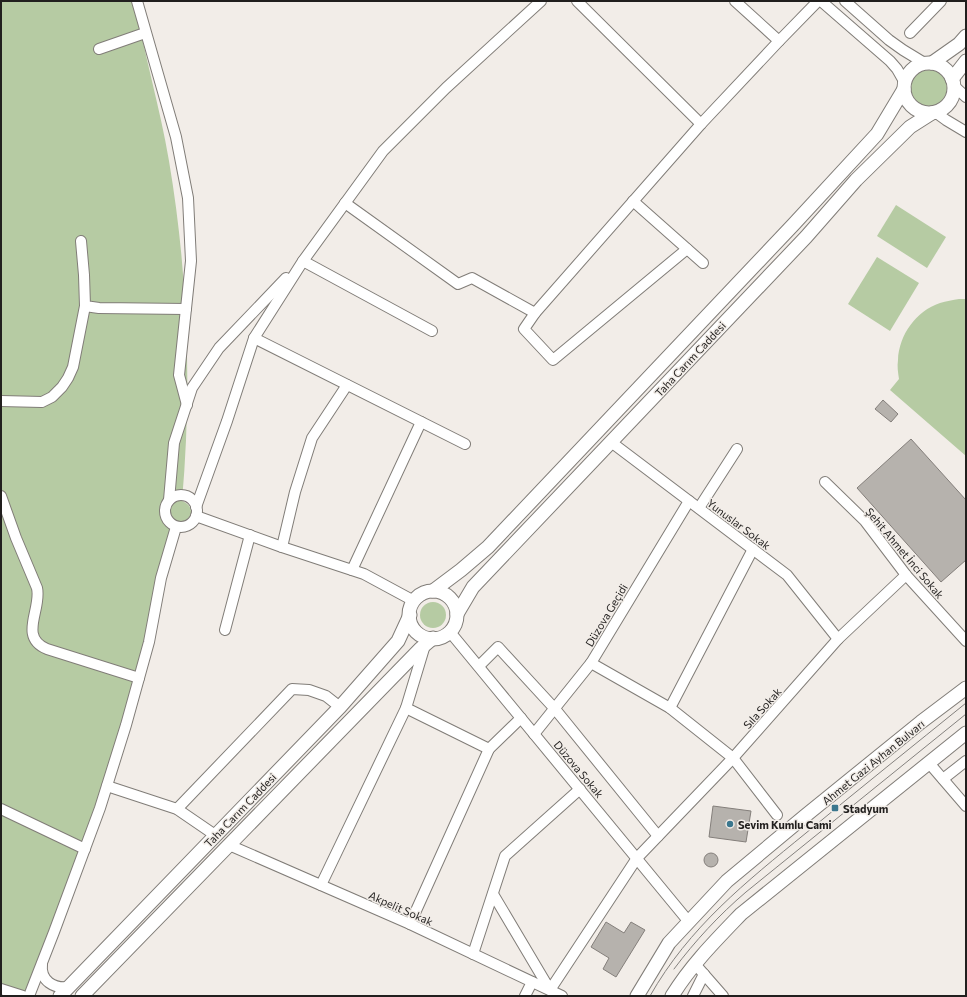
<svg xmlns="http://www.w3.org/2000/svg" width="967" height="997" font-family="Commissioner,sans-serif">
<rect width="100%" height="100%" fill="#f2ede8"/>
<g fill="#b6cba3">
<path d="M1 1H135C144 55 160 107 169 161 188 273 192 387 182 501 196 506 193 522 178 522L167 569 133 694 40 972 35 996H1Z"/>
<circle cx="929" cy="88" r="18"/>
<polygon points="896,205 946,237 927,268 877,236"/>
<polygon points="877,257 919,283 890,331 848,304"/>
<path d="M959 299H966V456L890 390 899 379C898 373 897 366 898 360 899 335 916 311 940 303 946 301 953 300 959 299Z"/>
<circle cx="433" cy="615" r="13"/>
</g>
<g fill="#b6b2ad" stroke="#847f7b">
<polygon points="883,400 898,414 891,422 875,409"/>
<polygon points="911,439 966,500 966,560 941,582 857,488"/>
<polygon points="713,806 751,811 746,842 709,837"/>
<circle cx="711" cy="860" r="7"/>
<polygon points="606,922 624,933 631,922 645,930 616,977 603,969 609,958 591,947"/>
</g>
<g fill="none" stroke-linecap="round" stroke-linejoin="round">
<defs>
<g id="minor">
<polyline points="137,1 176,137 188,198 191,261 179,375 187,405"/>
<polyline points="577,1 701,124"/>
<polyline points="735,1 779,41"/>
<polyline points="821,1 890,61 897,69 905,83"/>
<polyline points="845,1 889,40 903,50 926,64"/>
<polyline points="910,33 941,1"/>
<polyline points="99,49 145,33"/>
<polyline points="953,85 966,97"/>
<polyline points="935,112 946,120 966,132"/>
<polyline points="633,201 703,263"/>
<polyline points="345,203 458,284 472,278 535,313"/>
<polyline points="81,241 84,275 85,306 99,308 186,309"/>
<polyline points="687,249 553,360 524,329 535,313 701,124 779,41 818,1"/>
<polyline points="303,261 432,331"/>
<polyline points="254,338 465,444"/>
<polyline points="1,401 42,402 52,397 62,387 68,378 73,367 85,306"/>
<polyline points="611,442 787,575 838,639"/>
<polyline points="825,482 865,521 906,575 966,641"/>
<circle cx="181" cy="511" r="16"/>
<path d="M1 496 16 538 37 588C42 609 18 637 47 649L139 678"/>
<polyline points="169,500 174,443 192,388 219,348 286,278"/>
<polyline points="196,507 227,421 254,338 303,261 383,151 446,88 541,1"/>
<polyline points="699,508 737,449"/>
<polyline points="196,516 282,547 364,574 414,601"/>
<polyline points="282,547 295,492 312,438 347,385"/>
<polyline points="352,570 421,422"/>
<polyline points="225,630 250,535"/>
<polyline points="450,632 689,922"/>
<polyline points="591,663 670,708 733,758 777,815"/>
<polyline points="479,666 498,647 555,709 658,836"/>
<polyline points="406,708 489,749"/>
<polyline points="670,708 753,549"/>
<polyline points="534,734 591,663 689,501"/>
<polyline points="929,763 966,806"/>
<polyline points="943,779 966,761"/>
<polyline points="107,786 177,809 215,835"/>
<polyline points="1,809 85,849"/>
<polyline points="177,809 292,689 309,690 326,696 340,707"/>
<polyline points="229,845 410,924 562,996"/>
<polyline points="321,885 406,708 425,645"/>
<polyline points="493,894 550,990 637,858 733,758 838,639 906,575"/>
<polyline points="410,924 489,749 521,718"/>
<polyline points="473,954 505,856 580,789"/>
<path d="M42 964C40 981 54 989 69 987"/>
<polyline points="695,964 723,996"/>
<polyline points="1,989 23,996"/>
<polyline points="29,996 54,932 100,808 126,725 149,642 161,578 176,527"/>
<polyline points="525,996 532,982"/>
<polyline points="693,996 704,974"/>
</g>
<g id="major">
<polyline points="932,63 959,44 966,36"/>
<circle cx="929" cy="88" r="25"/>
<polyline points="952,79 966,61"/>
<polyline points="433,591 461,570 488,547 793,225 877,134 904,89"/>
<circle cx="433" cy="615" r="24"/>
<polyline points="457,614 473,587 806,237 856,180 910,127 932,113"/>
<polyline points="60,996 340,707 398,641 410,615"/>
<polyline points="82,996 420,649 433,638"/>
<polyline points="637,996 669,943 727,881 805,816 921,722 966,688"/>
<path d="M672 996C691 965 716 940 741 914L966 733"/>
</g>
</defs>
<use href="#minor" stroke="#817d78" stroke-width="12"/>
<use href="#major" stroke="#817d78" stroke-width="15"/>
<use href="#minor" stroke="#fff" stroke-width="10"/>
<use href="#major" stroke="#fff" stroke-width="13"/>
<g stroke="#84817e" stroke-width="1">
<path d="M674 969C695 941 719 915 746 892L966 714"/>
<path d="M650 996C689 927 746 882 806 833 859 789 913 746 966 703"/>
</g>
</g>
<g fill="#3b778e" stroke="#f2ede8" stroke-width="1.5">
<rect x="831" y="804" width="8" height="8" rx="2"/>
<circle cx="730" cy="824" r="4"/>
</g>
<g text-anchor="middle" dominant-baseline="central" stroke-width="3" stroke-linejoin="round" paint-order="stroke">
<g font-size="11" fill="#211f1e" stroke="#f2ede8">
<text transform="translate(690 359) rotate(-47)">Taha Carım Caddesi</text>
<text transform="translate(739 524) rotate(37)">Yunuslar Sokak</text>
<text transform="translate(905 553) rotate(50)">Şehit Ahmet İnci Sokak</text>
<text transform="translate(606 615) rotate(-59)">Düzova Geçidi</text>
<text transform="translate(762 708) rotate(-48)">Sıla Sokak</text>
<text transform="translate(873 762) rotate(-39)">Ahmet Gazi Ayhan Bulvarı</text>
<text transform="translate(579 769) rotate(50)">Düzova Sokak</text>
<text transform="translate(240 810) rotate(-46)">Taha Carım Caddesi</text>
<text transform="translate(401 908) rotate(24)">Akpelit Sokak</text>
</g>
<g font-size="11" font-weight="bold" fill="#211f1e" stroke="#f2ede8" text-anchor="start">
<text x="843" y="808">Stadyum</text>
<text x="738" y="824">Sevim Kumlu Cami</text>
</g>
</g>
<rect width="967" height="997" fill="none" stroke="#211f1e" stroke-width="4"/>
</svg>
